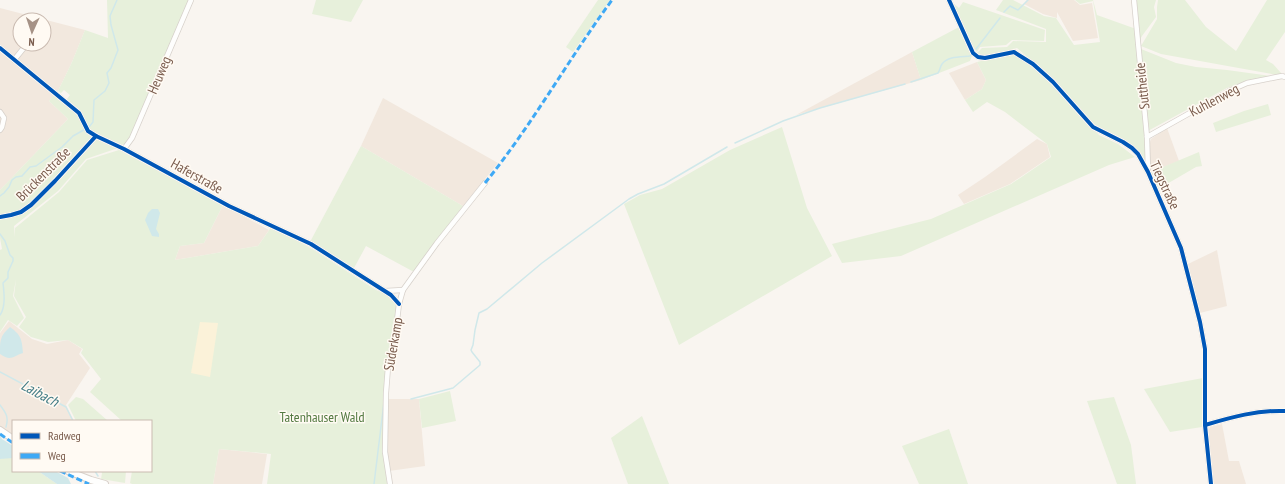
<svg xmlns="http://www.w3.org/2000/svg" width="1285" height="484" font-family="'PT Sans Narrow',sans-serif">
<rect width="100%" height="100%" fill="#f9f5f0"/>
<g fill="#f2e8de" fill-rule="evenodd">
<polygon points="1027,0 1074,0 1080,5 1092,3 1098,38 1073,41 1057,12 1057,18 1043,14 1024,4"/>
<path d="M0 8 85 30 72 62 58 91 49 101 68 119 0 190ZM20 20H44V44H20Z"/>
<polygon points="912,52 921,80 796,115"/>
<polygon points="977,62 986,80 982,89 965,100 949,73"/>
<polygon points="383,98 498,163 463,206 361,146"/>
<polygon points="1167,128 1179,161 1151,172 1149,145 1151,139"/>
<polygon points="1037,139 1047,144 1050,157 1010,184 964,204 958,195 985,177"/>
<polygon points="223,205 269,230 258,246 175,260 180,246 204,243"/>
<polygon points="1217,250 1227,306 1200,313 1188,264"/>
<polygon points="9,321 32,339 47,344 68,340 82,349 79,354 90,368 66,405 74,421 13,421 13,435 0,426 0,333"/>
<polygon points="387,399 419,399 425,466 389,471 386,433"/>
<polygon points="1222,424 1229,461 1239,461 1246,484 1213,484 1208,431 1210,427"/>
<polygon points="219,449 267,454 262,484 213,484"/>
</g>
<g fill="#e7f0db">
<polygon points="107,0 189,0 131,137 126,144 121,145 100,135 90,129 81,111 67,99 70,95 64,90 61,93 58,91 72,62 85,30 108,38"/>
<polygon points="316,0 363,0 351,22 312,14"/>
<polygon points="598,0 610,0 573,52 566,47"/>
<polygon points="1003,0 1013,0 1044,16 1056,18 1074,45 1100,42 1093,1 1080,4 1075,0 1093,0 1097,15 1139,30 1136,0 1156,0 1154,7 1156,17 1142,36 1136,47 1176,63 1196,67 1227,70 1271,76 1246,81 1227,88 1146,132 1147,162 1145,162 1139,153 1100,131 1054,80 1017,48 985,56 977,53 982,48 1007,47 1013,41 1046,42 1046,29 996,10"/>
<polygon points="1158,0 1185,0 1206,27 1236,51 1267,0 1285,0 1285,32 1266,60 1273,64 1282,74 1277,75 1161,54 1141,46 1157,19 1157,7"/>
<polygon points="963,2 1045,30 1044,41 1012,40 1006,45 980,47 977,52 972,45 953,3 959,8"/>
<polygon points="959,27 972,56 970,61 921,80 912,52"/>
<polygon points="1014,53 1032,66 1052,83 1099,135 1118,144 1135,157 1109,165 901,256 842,263 832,244 931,219 1011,184 1051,157 1047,144 1005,112 987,102 973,112 965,100 982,89 986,80 977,62"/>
<polygon points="54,95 77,114 87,133 90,136 118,148 86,159 58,191 14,226 15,237 15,228 59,192 87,160 119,150 223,205 204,243 180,246 175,260 258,246 272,226 314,250 376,290 386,294 397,306 394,338 386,365 384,399 383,452 387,484 267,484 271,454 219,449 213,484 132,484 130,483 132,471 151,471 151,421 122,421 90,392 101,379 81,353 83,349 68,340 48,342 31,337 19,327 26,317 14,296 16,279 13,296 24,318 17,326 8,320 0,332 0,250 2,249 0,238 0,190 68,119 49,101"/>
<polygon points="1268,104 1271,115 1216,132 1213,123 1244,111"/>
<polygon points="782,127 807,208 832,256 679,345 624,204 640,195 662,189 730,150"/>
<polygon points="361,146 463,206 414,272 366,246 354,268 310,242"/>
<polygon points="1199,152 1202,166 1196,167 1160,188 1157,187 1151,172"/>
<polygon points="1203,378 1202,427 1170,432 1144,389"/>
<polygon points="450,391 456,421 422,428 419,399"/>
<polygon points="76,397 83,399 108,421 76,421 68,405"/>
<polygon points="1114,397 1131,445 1136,484 1117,484 1087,401"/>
<polygon points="642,416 669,484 628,484 611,438"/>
<polygon points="949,429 968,484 919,484 902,446"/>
<polygon points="3,458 13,458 13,471 38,471 57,484 0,484 0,459"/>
<polygon points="101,471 126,471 125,483 101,479 102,473"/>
</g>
<polygon fill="#fbf2d9" points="200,322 218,323 210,377 191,373"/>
<g fill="#d0e8ea">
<polygon points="152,209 158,209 160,213 156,229 159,234 159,237 152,236 145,220 148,213"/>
<path d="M10 327C21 335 22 339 23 353 13 356 11 362 0 354 0 340 0 336 10 327Z"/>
<polygon points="0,435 2,439 13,446 13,458 0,459"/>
<polygon points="38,471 55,471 68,478 71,484 57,484"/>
</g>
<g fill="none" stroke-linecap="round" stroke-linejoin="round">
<g stroke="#d0e8ea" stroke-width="1.5">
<polyline points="1004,12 1010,6 1018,10 1028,0"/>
<polyline points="976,49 1000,18"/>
<path d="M911 82 938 73C940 70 940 67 942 64 948 56 960 57 970 56L971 54"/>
<polyline points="735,143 783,121 820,108 905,84"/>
<polyline points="0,196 4,193 9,187 12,180 16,177 22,176 30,167 36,166 62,147 73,136 89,127 93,122 94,100 105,91 109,83 107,73 111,68 118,50 111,25 110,16 117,0"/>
<path d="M0 234 5 241 10 255 13 258V261L8 272V278L3 283C4 292 6 307 0 315"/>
<polyline points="0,372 66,407 73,421"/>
<polyline points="411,399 453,388 480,365 480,362 472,352 471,350 473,345 475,330 479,313 487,309 542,263 629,199 638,194 664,184 727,147"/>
<path d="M0 405C6 413 9 417 6 427"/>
<polyline points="95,471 98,476"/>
<polyline points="374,484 384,402"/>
</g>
<defs>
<g id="street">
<polyline points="949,0 973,53 978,57 985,58 1014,52 1033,64 1053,82 1093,127 1123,142 1132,148 1138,154 1148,172 1181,248 1200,322 1205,349 1205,425 1211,484"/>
<polyline points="1134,0 1147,137 1148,170"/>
<polyline points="0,48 79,113 88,131 96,136 124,149 229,206 311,244 391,295 399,304"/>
<polyline points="14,60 27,44"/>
<polyline points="0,112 4,118 2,127 0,130"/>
<polyline points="1147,137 1229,91 1247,83 1282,76 1285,77"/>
<polyline points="124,149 132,138 191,0"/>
<polyline points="0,217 11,215 21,212 31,205 55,181 96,136"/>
<polyline points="385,291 403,290"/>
<path d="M1205 425C1232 417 1257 410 1285 411"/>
<polyline points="390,484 385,452 386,393 388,367 395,337 399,304 403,290 437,243 485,183"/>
</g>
<g id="secondary">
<polyline points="0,430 13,439"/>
<polyline points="68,471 91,480 105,484"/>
</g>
</defs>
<use href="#street" stroke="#d7d1cb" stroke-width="6"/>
<use href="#secondary" stroke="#d9d2cb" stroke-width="8"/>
<use href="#street" stroke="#fefefd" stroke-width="4.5"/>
<use href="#secondary" stroke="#fefefd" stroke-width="6"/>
<g stroke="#3fa9f5" stroke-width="3" stroke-dasharray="6 3" stroke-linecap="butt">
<path d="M485 183C532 125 568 60 612 0"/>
<polyline points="0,434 13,443"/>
<polyline points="60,471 89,484"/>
</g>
<defs>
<g id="cycleway">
<polyline points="949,0 973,53 978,57 985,58 1014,52 1033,64 1053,82 1093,127 1123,142 1132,148 1138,154 1148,172 1181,248 1200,322 1205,349 1205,425 1211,484"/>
<polyline points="0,48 79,113 88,131 96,136 124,149 229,206 311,244 391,295 399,304"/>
<polyline points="0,217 11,215 21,212 31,205 55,181 96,136"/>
<path d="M1205 425C1232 417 1257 410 1285 411"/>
</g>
</defs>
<use href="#cycleway" stroke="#fffaf3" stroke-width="6"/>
<use href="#cycleway" stroke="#0057b8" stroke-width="4"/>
</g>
<g text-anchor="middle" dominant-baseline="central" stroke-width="3" stroke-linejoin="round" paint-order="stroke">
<g font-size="14" fill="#7a5c4d" stroke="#fffaf3">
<text transform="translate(159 75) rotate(-67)">Heuweg</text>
<text transform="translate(1142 86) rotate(-96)">Suttheide</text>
<text transform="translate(1214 100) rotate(-28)">Kuhlenweg</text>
<text transform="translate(43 174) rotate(-45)">Brückenstraße</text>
<text transform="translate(197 176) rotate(29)">Haferstraße</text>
<text transform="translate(1165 185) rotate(65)">Tiegstraße</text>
<text transform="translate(393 344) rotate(-80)">Süderkamp</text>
</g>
<g font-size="14" fill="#537a41" stroke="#fffaf3">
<text x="322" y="417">Tatenhauser Wald</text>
</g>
<g font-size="15" font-style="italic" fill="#437c86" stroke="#fffaf3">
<text transform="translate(40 393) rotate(28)">Laibach</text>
</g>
</g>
<rect x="12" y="420" width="140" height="52" fill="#fffaf3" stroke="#cabbb1"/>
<rect x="20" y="433" width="20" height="6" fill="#0057b8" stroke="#cabbb1"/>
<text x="48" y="440" font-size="12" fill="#7a5c4d">Radweg</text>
<rect x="20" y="453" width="20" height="6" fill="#3fa9f5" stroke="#cabbb1"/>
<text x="48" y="460" font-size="12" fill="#7a5c4d">Weg</text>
<g transform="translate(32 32) rotate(183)"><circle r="19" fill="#fffaf3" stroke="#cabbb1"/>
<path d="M0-3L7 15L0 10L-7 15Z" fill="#a69286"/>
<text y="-6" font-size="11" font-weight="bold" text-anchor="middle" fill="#7a5c4d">N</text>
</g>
</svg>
